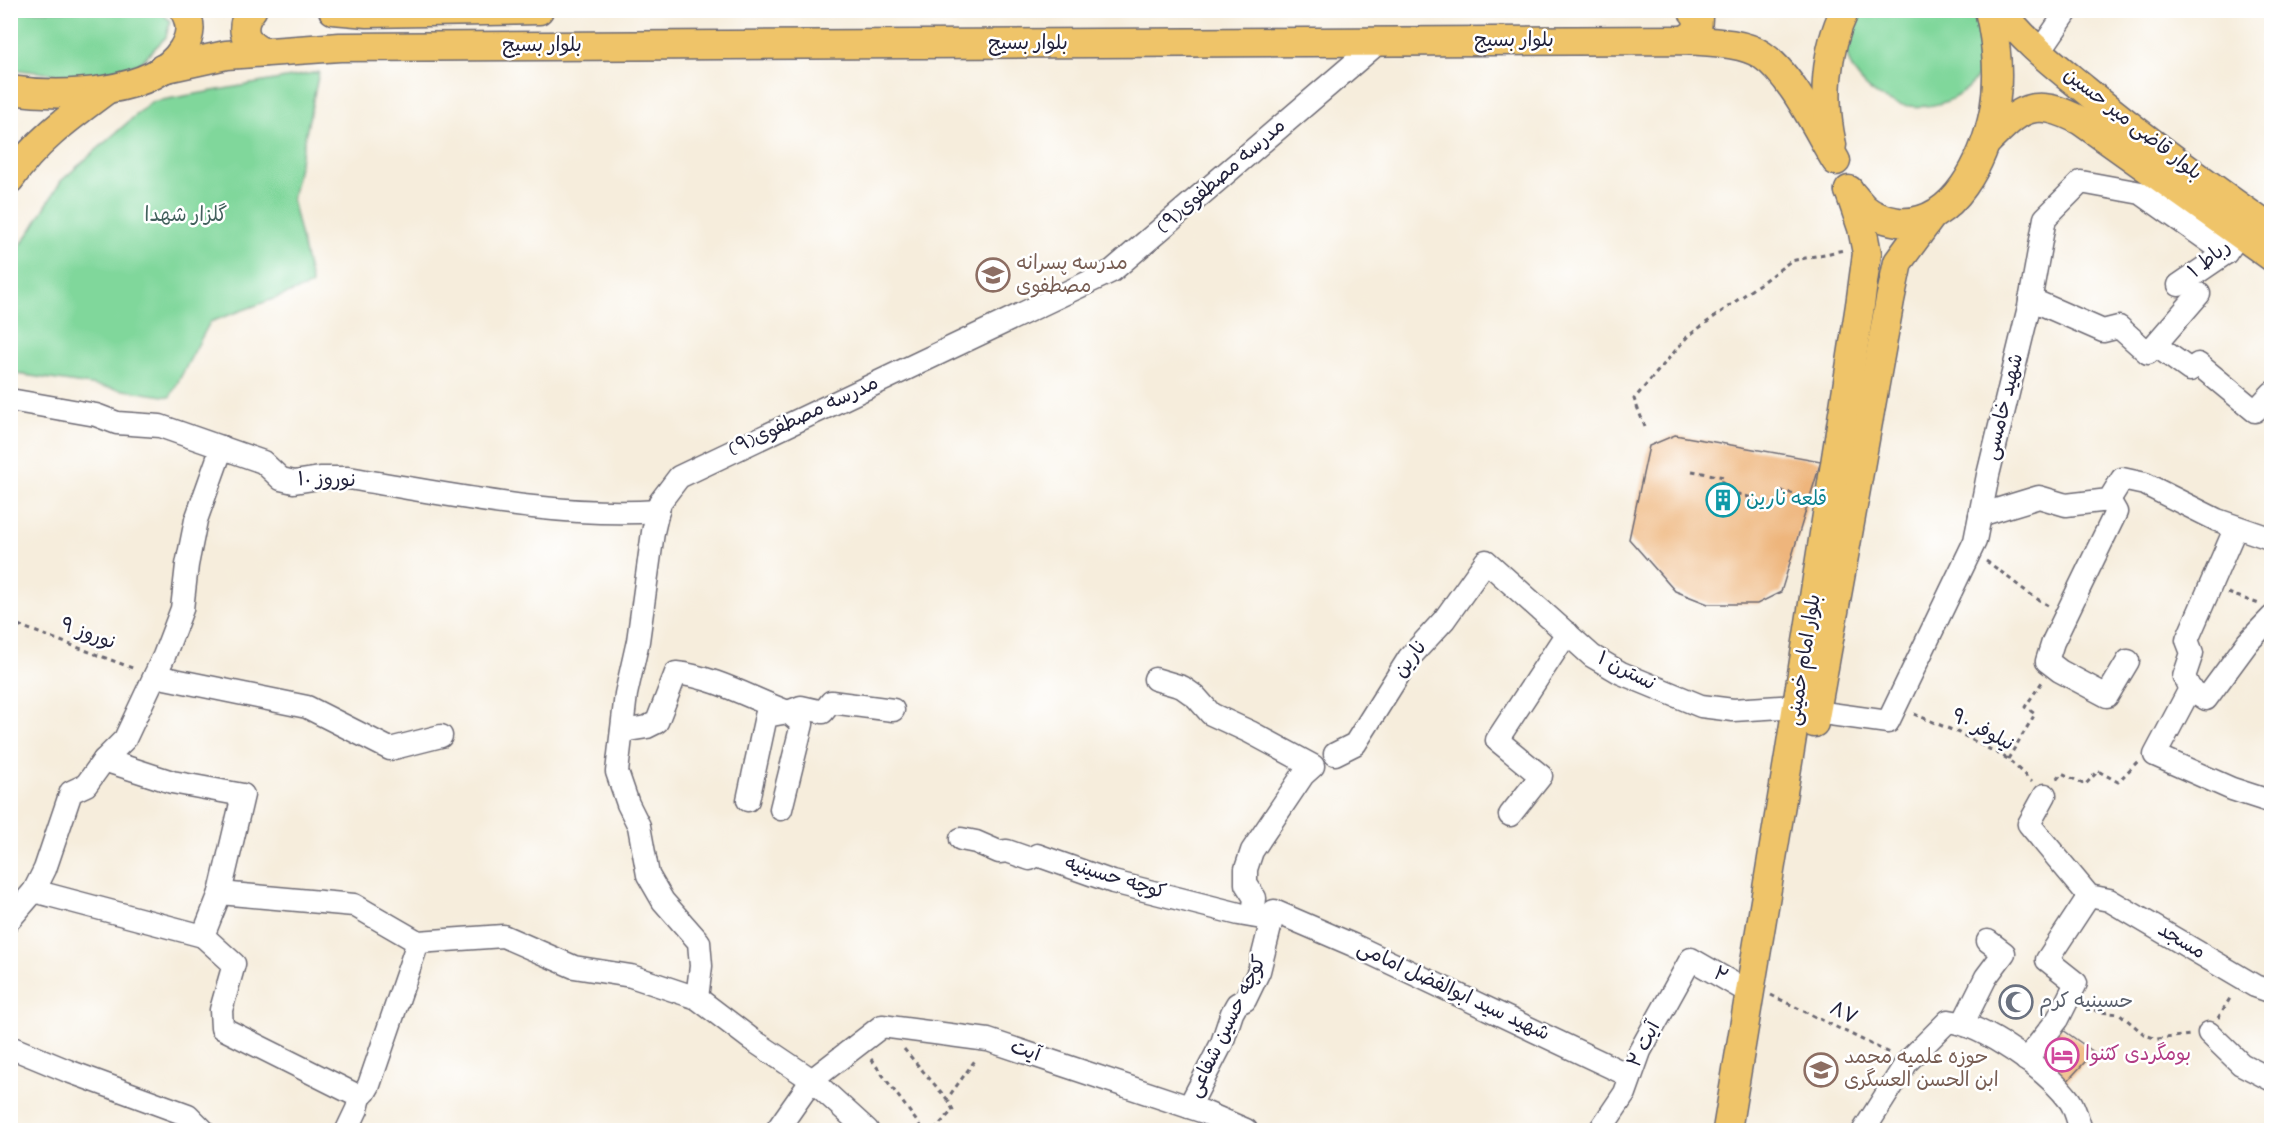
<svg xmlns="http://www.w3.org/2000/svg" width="2282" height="1141" font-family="'Indie Flower','Playpen Sans Arabic',sans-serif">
<rect width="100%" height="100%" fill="#fff"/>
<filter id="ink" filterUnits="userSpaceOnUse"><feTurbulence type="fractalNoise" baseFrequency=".0167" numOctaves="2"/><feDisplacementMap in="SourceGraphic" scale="12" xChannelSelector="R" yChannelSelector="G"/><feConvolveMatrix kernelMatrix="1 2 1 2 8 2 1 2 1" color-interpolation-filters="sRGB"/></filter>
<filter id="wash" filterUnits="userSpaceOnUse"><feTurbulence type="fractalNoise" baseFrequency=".008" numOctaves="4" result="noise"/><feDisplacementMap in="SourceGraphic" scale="24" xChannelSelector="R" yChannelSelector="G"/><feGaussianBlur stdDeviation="1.35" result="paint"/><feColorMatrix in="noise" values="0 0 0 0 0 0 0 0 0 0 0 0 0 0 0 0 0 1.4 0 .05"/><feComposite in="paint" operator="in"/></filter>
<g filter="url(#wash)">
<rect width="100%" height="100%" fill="#f6eddc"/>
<g fill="#80d79b" stroke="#517c6b" stroke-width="1.5">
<polygon points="10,11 159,11 170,21 166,37 139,64 88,78 11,69"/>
<path d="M1849 11H1985C1986 22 1991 36 1989 47 1975 133 1847 122 1845 38 1844 29 1848 19 1849 11Z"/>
<polygon points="319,72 292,199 312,285 210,322 170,397 11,373 11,259 32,229 61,181 151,102"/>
</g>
<g id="blocks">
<g fill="#eeb57c">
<polygon points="1675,435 1821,461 1781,592 1757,604 1708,604 1675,591 1629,539 1649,446"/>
<polygon points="2056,1025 2094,1052 2062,1087 2030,1059"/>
</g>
</g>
</g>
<g filter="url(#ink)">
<use href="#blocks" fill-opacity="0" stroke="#6c6973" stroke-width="1.5"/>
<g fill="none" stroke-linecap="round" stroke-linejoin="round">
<defs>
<g id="minor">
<polyline points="2040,51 2068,10"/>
<polyline points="2179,285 2226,253 2234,242"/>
<polyline points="2030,299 2103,331 2119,327 2148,353 2155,345 2190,370 2198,364 2255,411 2272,393"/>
<polyline points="2155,345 2199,294"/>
<path d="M10 400 96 415 117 423 160 426 263 462 281 479 294 482 320 478H348C450 494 554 518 658 511"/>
<polyline points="2109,500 2116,512 2053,642 2047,661 2060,671 2107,696 2128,661"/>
<polyline points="1980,515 2039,497 2066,505 2109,500 2122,479 2145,484 2217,520 2272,539"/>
<polyline points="2272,617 2248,642 2206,699 2190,689 2155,755 2232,789 2272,802"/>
<polyline points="155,676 307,707 390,749 441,736"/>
<polyline points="1155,679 1182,687 1196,697 1211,714 1250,732 1313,766 1303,775 1252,851 1246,869 1246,884 1255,898 1253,916"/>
<polyline points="2190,689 2184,677 2192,653 2187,640 2236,527"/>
<polyline points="1816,712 1888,722 1975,541 1988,475 2029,307 2045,218 2081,182 2141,193 2226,253"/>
<path d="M622 731 647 727 657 722 676 673C715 677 752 699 788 712L801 707 823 712 831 702 893 710"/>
<polyline points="1335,754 1355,744 1409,658 1444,620 1486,561 1592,656 1621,673 1701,706 1733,710 1797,706"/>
<polyline points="104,760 172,782 243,795 220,893 203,936 234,964 221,1010 222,1028 360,1097 357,1109 347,1130"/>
<polyline points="2045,795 2029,824 2089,896 2109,900 2255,986 2272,992"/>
<polyline points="748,800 766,716 788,712 802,724 781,809"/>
<polyline points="1510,815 1541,776 1497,740 1567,633"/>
<polyline points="961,839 976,842 999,852 1007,851 1030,859 1037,855 1113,882 1239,914 1268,919"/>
<polyline points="34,891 203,936"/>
<polyline points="220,893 354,905 418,942 503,936 574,967 631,976 697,998 751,1039 812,1080 867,1130"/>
<polyline points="10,919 34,891 45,869 71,792 86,785 104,760 125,739 164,656 182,609 187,565 196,520 222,447"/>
<polyline points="697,998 701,966 699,942 663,901 648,875 639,826 628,804 617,772 626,694 638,641 653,532 660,502 679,477 1112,271 1379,42"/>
<polyline points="1963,1023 1986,977 2004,953 1988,941"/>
<polyline points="2209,1033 2241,1064 2272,1080"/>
<polyline points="10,1047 68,1071 188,1115 203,1130"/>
<polyline points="2026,1060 2058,1019 2076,983 2047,960 2089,896"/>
<polyline points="360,1097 365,1092 369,1085 418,942"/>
<polyline points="1189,1107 1222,1043 1232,1013 1237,1004 1245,1000 1259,971 1274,911 1353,945 1630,1076"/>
<polyline points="777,1130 812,1080 882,1026 988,1040 1204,1112 1246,1130"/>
<polyline points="1600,1130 1625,1093 1640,1051 1691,959 1750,993"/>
<path d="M1864 1130 1907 1062 1948 1021C1984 1025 2048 1071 2070 1101 2075 1108 2078 1121 2081 1130"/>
</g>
<g id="major">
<path d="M252 10C238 26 244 45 264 52"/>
<polyline points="333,10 367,13 539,10"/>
<path d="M2001 10C2023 41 2055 65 2084 89 2144 139 2208 184 2272 230"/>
<polyline points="1685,40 1697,32 1698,18 1692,10"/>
<path d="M162 69 226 55 340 47 1685 40C1709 42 1743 42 1762 55 1792 75 1817 130 1836 161"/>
<path d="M10 90C59 97 154 96 183 49 191 35 192 24 184 10"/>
<path d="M1986 143C2021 108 2033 96 2081 121L2272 257"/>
<path d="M1832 145C1822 101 1825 51 1845 10"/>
<path d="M10 179C35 142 70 117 105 91"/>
<path d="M1849 191C1854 196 1859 203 1864 208 1873 216 1886 220 1898 222 1955 227 1985 157 1994 111 2000 77 1997 44 1989 10"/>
<polyline points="1814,723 1890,300 1898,262 1931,217"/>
<polyline points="1727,1130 1789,756 1860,305 1867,253 1862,228 1849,190"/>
</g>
</defs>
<use href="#minor" stroke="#6c6973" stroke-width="25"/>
<use href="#major" stroke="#6c6973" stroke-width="31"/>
<g stroke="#6c6973" stroke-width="3" stroke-dasharray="4.5 4.5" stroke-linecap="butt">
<polyline points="1645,427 1634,399 1688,336 1791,261 1844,250"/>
<polyline points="1692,471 1724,477 1720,489 1777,505 1782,491 1795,494"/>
<path d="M1986 561C2007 575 2025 593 2048 605"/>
<polyline points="2228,593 2259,604"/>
<polyline points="10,622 135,669"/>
<polyline points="1914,714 1959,733 2008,759 2032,782"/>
<polyline points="2008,759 2035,714 2025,707 2042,682"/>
<polyline points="2057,779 2062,773 2085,785 2098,771 2118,782 2138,761"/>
<polyline points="1771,995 1889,1053"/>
<polyline points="2086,1006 2099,1012 2120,1014 2145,1035 2157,1039 2190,1035"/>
<polyline points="2218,1018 2232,995"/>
<polyline points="904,1049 947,1099 976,1059"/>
<polyline points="871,1059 923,1130"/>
<polyline points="934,1130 953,1110 948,1100"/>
</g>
<use href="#minor" stroke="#fff" stroke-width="22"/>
<use href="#major" stroke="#efc469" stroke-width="28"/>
</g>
</g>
<defs>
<symbol id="school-ring" viewBox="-11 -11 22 22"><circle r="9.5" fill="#fff" stroke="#8d6e63" stroke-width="1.5"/><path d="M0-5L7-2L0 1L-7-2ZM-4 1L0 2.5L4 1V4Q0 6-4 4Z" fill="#8d6e63"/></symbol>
<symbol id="building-ring" viewBox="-11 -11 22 22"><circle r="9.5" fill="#fff" stroke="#0f9aa8" stroke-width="1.5"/><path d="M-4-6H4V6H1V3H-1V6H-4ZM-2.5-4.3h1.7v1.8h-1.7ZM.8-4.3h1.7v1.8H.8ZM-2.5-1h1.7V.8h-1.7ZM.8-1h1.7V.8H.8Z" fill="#0f9aa8"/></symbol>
<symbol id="mosque-ring" viewBox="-11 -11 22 22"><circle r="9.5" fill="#fff" stroke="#6b7280" stroke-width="1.5"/><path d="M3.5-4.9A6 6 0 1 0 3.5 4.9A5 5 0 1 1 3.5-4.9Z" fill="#6b7280"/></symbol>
<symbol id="hotel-ring" viewBox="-11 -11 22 22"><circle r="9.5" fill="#fff" stroke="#d1479c" stroke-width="1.5"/><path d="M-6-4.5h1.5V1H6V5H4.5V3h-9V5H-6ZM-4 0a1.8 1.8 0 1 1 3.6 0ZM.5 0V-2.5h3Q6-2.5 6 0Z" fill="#d1479c"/></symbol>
<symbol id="university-ring" viewBox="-11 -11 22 22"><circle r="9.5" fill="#fff" stroke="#8d6e63" stroke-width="1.5"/><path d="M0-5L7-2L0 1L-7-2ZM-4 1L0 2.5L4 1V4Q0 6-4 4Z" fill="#8d6e63"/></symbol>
</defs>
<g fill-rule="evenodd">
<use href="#school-ring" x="974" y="256" width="38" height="38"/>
<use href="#building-ring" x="1704" y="481" width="38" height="38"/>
<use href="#mosque-ring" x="1997" y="983" width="38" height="38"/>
<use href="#hotel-ring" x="2043" y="1036" width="38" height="38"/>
<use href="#university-ring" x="1802" y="1051" width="38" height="38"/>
</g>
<g text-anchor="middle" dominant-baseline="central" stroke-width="5" stroke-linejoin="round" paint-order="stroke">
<g font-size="20" fill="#22223b" stroke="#fff">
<text x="1514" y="41">بلوار بسیج</text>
<text x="1028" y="44">بلوار بسیج</text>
<text x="542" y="46">بلوار بسیج</text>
<text transform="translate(2132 125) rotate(38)">بلوار قاضی میر حسین</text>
<text transform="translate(1222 177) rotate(-41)">مدرسه مصطفوی(۹)</text>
<text transform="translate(2210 260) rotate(-39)">رباط ۱</text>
<text transform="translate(2005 407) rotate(-76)">شهید خامسی</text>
<text transform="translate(804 417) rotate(-25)">مدرسه مصطفوی(۹)</text>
<text transform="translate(327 481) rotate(1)">نوروز ۱۰</text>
<text transform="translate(88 635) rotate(20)">نوروز ۹</text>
<text transform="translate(1411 660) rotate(-53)">نارین</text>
<text transform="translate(1805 660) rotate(-81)">بلوار امام خمینی</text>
<text transform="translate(1626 672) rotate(27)">نسترن ۱</text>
<text transform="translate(1982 731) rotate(28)">نیلوفر ۹۰</text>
<text transform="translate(1115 879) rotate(17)">کوچه حسینیه</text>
<text transform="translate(2181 942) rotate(31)">مسجد</text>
<text transform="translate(1720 976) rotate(30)">۲</text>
<text transform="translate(1453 992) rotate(25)">شهید سید ابوالفضل امامی</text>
<text transform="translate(1843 1014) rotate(26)">۸۷</text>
<text transform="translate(1228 1027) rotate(-64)">کوچه حسین شفاعی</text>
<text transform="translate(1645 1045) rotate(-63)">آیت ۲</text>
<text transform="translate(1025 1052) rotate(19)">آیت</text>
</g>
<g font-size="20" fill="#43615d" stroke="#fff">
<text x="186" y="216">گلزار شهدا</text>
</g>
<g font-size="20" fill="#785e54" stroke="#fff" text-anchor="start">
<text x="1016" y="264">مدرسه پسرانه<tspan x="1016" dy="23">مصطفوی</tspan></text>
<text x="1844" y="1058">حوزه علمیه محمد<tspan x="1844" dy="23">ابن الحسن العسگری</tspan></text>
</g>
<g font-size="20" fill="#0d838f" stroke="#fff" text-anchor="start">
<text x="1746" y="500">قلعه نارین</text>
</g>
<g font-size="20" fill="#5b616d" stroke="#fff" text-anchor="start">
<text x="2039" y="1002">حسینیه کرم</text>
</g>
<g font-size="20" fill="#b23c85" stroke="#fff" text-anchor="start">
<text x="2085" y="1055">بومگردی کثنوا</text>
</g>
</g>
<rect width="2282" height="1141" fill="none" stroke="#fff" stroke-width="36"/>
</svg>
